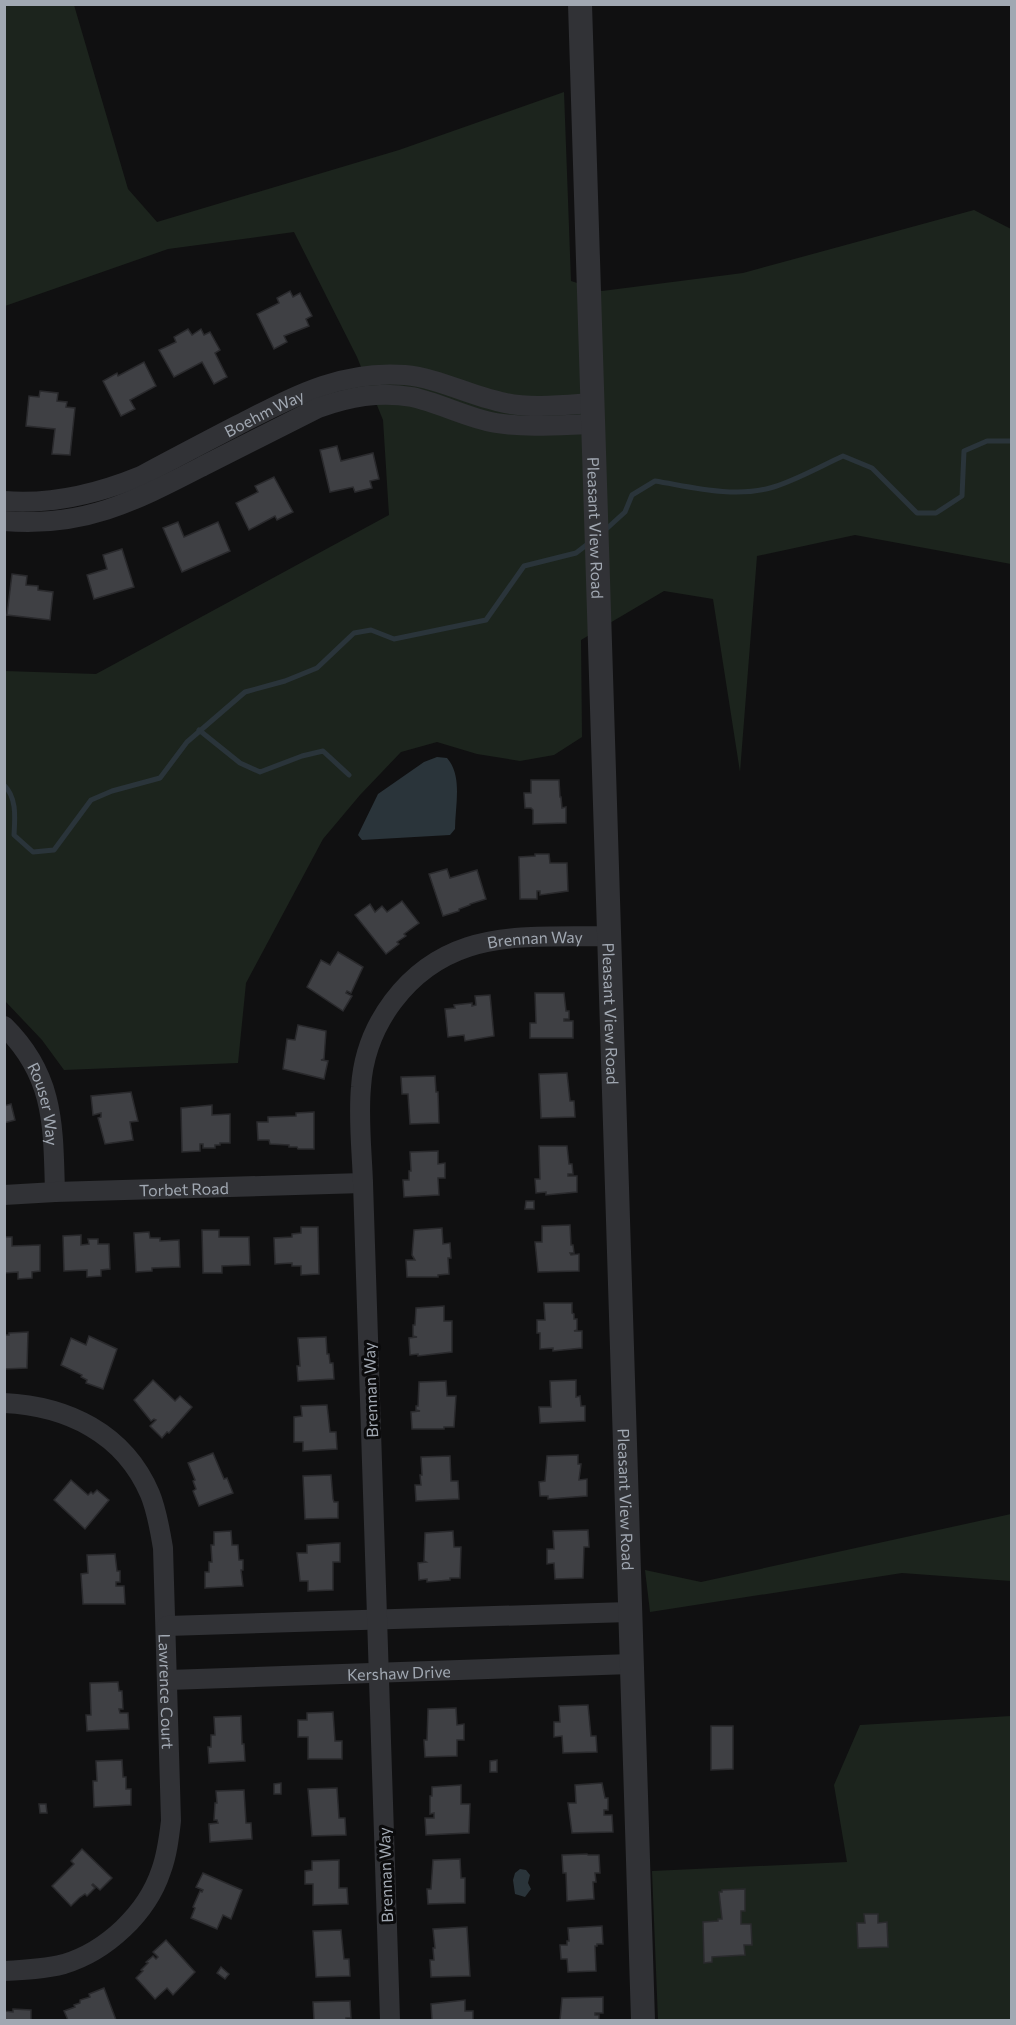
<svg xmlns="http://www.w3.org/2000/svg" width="1016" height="2025" font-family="Commissioner,sans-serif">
<rect width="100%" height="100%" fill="#101011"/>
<g fill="#1c241d">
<polygon points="5,5 74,5 128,189 157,222 399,150 564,92 571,281 602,291 743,273 974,210 1011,229 1011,564 855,535 757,556 740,772 713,599 664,591 581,640 582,737 554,755 520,761 477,754 437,742 401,752 360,795 323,839 246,983 238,1063 64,1070 42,1040 5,1001 5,671 96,674 389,515 383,420 370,388 299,407 298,405 367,382 357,357 294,232 168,249 5,306"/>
<polygon points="1011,1514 1011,1581 902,1573 650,1612 645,1570 701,1582"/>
<polygon points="1011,1716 1011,2020 658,2020 652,1871 847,1862 834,1785 860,1725"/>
</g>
<g fill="#2a343a">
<path d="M437 757 447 758C463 776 455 806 455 829L450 835 362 840 358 835 378 794 424 762Z"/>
<polygon points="520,1869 526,1870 530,1875 528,1883 531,1889 525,1897 515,1894 513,1880 515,1873"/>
</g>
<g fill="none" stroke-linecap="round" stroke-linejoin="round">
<g stroke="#2a343a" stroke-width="5">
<path d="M603 532 625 512 632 495 655 481C692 487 733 498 770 488 793 482 821 466 843 456L872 468 917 513H936L962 496 964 451 987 441H1012"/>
<polyline points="199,730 240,763 260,772 302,756 323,751 349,775"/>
<path d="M4 785C17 798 15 817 14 835L33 852 54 850 91 800 112 791 160 778 187 742 245 692 285 681 317 668 354 633 371 630 394 639 486 620 524 566 576 553 589 543"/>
</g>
</g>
<g fill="#3f4044" stroke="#2a2a2d" stroke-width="1.5">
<polygon points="290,291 293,297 300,293 312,316 306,319 309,326 284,336 287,342 274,349 257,314 279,303 277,298"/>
<polygon points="188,329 192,335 201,329 204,335 210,332 220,350 215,353 227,377 214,384 202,362 174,377 159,350 176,342 174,337"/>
<polygon points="144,362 156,386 130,400 135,409 121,416 103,381 117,373 118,376"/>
<polygon points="40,391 58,393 57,401 67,402 66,407 75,408 70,455 52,454 55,429 26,426 29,396 39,397"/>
<polygon points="337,446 341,461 373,453 379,479 370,481 372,488 355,492 353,487 330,492 320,450"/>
<polygon points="274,477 293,512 277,520 275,516 249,530 236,503 258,492 255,486"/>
<polygon points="178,522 184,537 218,522 230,551 182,572 163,528"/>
<polygon points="122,549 134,587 94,599 87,575 107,569 103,555"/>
<polygon points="12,574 27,576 26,585 38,586 38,590 53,592 50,620 7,615"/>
<polygon points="531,780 559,780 560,797 561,797 562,808 566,807 566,823 533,824 533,810 531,808 525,808 524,793 531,793"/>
<polygon points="535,854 549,854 550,863 567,863 568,891 540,895 540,891 537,891 537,899 520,899 519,857 535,856"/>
<polygon points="447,869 450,878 477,870 486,899 470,904 470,905 459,909 459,911 443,916 429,874"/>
<polygon points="402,901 419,923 404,934 406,936 397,942 399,944 386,954 355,915 370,904 375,912 382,906 387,912"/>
<polygon points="338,952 363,967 351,993 347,991 346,993 352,996 343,1011 307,987 321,960 330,965"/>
<polygon points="535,993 564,993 566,1011 569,1011 569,1019 564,1019 564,1021 573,1021 573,1038 530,1038 530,1023 536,1023"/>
<polygon points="490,995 494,1036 465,1041 464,1035 448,1037 445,1009 455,1008 454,1005 472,1003 472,1006 476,1005 475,996"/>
<polygon points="298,1025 326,1031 324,1059 321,1060 328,1061 324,1079 283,1069 287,1039 295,1040"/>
<polygon points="567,1073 570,1101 574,1101 575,1117 541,1118 539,1074"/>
<polygon points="435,1076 436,1092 438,1092 439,1123 410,1124 408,1094 402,1094 401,1077"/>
<polygon points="131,1092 138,1121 130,1122 133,1140 105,1144 98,1118 101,1117 101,1113 93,1115 91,1096"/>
<polygon points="11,1104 15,1120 4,1123 4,1106"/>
<polygon points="212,1105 212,1115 230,1114 230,1143 220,1143 220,1145 215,1145 215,1148 203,1148 203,1144 200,1144 200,1151 182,1152 181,1108"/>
<polygon points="314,1112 314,1149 298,1149 297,1147 289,1147 289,1145 270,1144 269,1140 258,1140 257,1122 268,1122 268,1117 296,1116 296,1113"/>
<polygon points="539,1146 567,1146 569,1164 572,1164 573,1174 568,1174 568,1176 577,1176 577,1192 546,1195 546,1192 536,1193 535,1179 540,1179"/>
<polygon points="438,1151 438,1164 445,1163 445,1178 438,1178 439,1195 404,1197 403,1180 409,1180 409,1171 411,1171 410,1152"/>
<polygon points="526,1201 534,1201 534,1209 525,1209"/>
<polygon points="570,1225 571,1245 573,1245 574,1253 570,1253 571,1255 579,1254 579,1271 538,1272 535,1242 542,1242 542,1226"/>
<polygon points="301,1227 318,1227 319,1274 301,1275 301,1266 292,1266 292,1263 275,1264 274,1238 292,1237 292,1234 301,1233"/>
<polygon points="442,1228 443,1244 450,1243 451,1258 448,1258 449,1274 438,1275 438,1277 407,1277 406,1260 415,1260 412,1255 414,1230"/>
<polygon points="202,1230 219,1230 219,1237 249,1237 250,1265 222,1266 222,1273 203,1273"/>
<polygon points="149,1232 150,1238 160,1238 160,1241 179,1240 180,1267 152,1268 152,1271 136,1272 134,1233"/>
<polygon points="81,1235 81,1245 89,1244 88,1239 98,1239 98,1244 109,1244 110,1269 101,1270 101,1276 87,1277 87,1270 64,1271 63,1236"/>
<polygon points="4,1237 12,1237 12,1246 40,1245 40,1271 32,1272 32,1278 18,1279 18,1272 4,1273"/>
<polygon points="544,1303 572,1303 572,1313 574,1314 574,1319 577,1319 577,1330 574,1331 582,1331 582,1348 553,1351 553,1348 540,1349 540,1333 537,1333 537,1320 545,1320"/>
<polygon points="444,1306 444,1321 452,1321 452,1352 418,1356 418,1354 410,1355 409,1338 417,1337 413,1336 413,1325 415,1325 416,1308"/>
<polygon points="28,1332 27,1368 4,1369 4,1335 9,1335 9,1333"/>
<polygon points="89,1336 117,1349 103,1389 86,1383 87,1380 81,1377 82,1375 61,1365 71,1338 86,1345"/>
<polygon points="326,1337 327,1354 329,1354 330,1363 333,1363 334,1379 298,1381 297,1366 300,1366 298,1338"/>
<polygon points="153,1380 175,1401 180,1396 192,1407 169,1433 167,1432 162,1438 150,1426 156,1420 154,1419 151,1421 134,1400"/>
<polygon points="576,1380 576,1397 580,1396 581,1406 585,1406 585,1421 540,1423 539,1407 551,1407 550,1381"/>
<polygon points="446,1381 447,1396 456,1396 454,1427 444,1427 444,1429 412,1429 411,1412 420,1411 416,1410 416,1406 418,1406 419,1382"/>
<polygon points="327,1405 330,1432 336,1432 337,1449 303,1451 303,1442 294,1442 294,1417 302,1416 301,1406"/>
<polygon points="213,1453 224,1479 227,1478 233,1493 199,1506 193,1491 196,1489 193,1481 195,1480 188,1463"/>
<polygon points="578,1455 578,1464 581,1464 579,1480 587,1479 587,1496 548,1499 548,1496 540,1496 539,1482 545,1481 547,1456"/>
<polygon points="450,1456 451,1481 458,1481 459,1499 416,1501 415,1485 421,1485 420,1475 422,1475 421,1457"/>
<polygon points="331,1475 333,1499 334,1502 338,1502 338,1518 305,1519 303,1476"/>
<polygon points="71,1480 88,1495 91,1492 93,1494 97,1490 109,1500 85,1529 54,1500"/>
<polygon points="588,1530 589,1547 584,1547 583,1578 555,1579 554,1563 547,1564 547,1549 554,1549 553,1531"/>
<polygon points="231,1531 232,1545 238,1545 239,1560 243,1560 243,1570 241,1570 243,1586 205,1588 205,1572 209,1572 209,1562 212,1562 211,1545 214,1545 214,1532"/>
<polygon points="453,1531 454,1547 461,1547 460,1578 450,1578 450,1580 427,1582 427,1579 419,1580 418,1563 426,1562 424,1561 425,1533"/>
<polygon points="336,1543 340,1543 340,1562 333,1562 333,1590 308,1591 308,1581 300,1581 297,1553 307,1553 307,1545"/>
<polygon points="115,1554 117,1571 120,1571 120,1582 116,1582 116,1586 124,1586 125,1604 83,1604 81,1574 88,1573 87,1555"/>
<polygon points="118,1682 119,1691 122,1691 123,1709 119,1709 120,1713 128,1713 129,1729 87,1731 86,1715 91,1715 90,1683"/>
<polygon points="588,1705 591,1736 596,1736 597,1752 563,1753 562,1736 554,1737 554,1722 560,1722 559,1706"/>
<polygon points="456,1708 457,1725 464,1724 464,1740 457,1740 457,1756 425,1757 424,1740 427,1740 428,1709"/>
<polygon points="333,1712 335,1741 342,1741 342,1759 308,1759 308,1737 298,1737 298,1720 307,1720 307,1713"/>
<polygon points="241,1716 242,1744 244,1744 245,1761 209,1763 208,1747 211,1747 211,1735 215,1735 214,1717"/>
<polygon points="711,1726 733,1726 733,1769 711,1770"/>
<polygon points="122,1760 123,1777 126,1777 126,1789 131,1789 131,1805 94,1807 93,1781 97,1781 96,1761"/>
<polygon points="497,1760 497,1772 490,1772 490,1761"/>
<polygon points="281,1783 281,1794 274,1794 274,1784"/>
<polygon points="602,1783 605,1798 608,1798 608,1810 604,1810 604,1815 612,1815 613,1832 572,1833 568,1803 576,1803 575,1785"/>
<polygon points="461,1785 461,1804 470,1804 469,1833 426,1835 425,1818 434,1818 434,1813 430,1814 430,1796 432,1796 432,1787"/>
<polygon points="337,1788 339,1818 345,1818 346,1835 312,1836 308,1789"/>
<polygon points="244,1790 246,1823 251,1823 252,1839 210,1842 209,1824 218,1823 217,1820 214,1820 215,1803 217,1803 216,1791"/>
<polygon points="39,1804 46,1804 47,1813 40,1813"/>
<polygon points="82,1849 112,1878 100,1890 93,1884 92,1885 95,1888 87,1896 85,1894 79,1898 71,1906 52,1886 74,1864 71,1861"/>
<polygon points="587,1854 588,1855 599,1855 600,1873 595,1873 596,1882 593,1882 594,1899 567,1901 566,1873 563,1873 562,1855"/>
<polygon points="460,1859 461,1878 465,1878 465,1903 428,1904 427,1889 431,1889 433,1860"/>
<polygon points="339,1860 339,1888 347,1888 348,1904 313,1905 313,1884 305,1884 305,1871 312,1870 312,1861"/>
<polygon points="203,1873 242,1890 231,1919 223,1915 217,1929 191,1918 195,1908 193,1907 200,1891 202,1892 203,1890 196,1887"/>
<polygon points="745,1889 745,1911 741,1911 741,1924 751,1924 752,1945 744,1945 745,1955 712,1957 712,1962 704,1963 703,1922 718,1921 718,1919 722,1919 719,1892 722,1892 722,1890"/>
<polygon points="864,1914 878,1914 878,1923 887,1922 888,1947 858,1948 857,1923 865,1923"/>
<polygon points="602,1926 603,1944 597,1944 597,1946 595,1946 596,1971 568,1972 567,1959 561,1959 560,1945 567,1945 567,1941 569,1941 568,1928"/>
<polygon points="467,1927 470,1976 431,1977 430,1960 434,1960 433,1948 435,1948 433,1929"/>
<polygon points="341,1930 344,1959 349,1959 350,1976 316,1977 313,1931"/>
<polygon points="166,1940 195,1972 173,1995 167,1988 155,1999 136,1978 143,1971 141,1970 148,1963 146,1962 153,1956 156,1959 158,1957 153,1952"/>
<polygon points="221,1967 229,1974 225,1979 217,1973"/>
<polygon points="104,1988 116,2020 68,2020 64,2011 75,2007 74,2005 80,2003 80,2000 90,1997 89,1994"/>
<polygon points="603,1997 603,2013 595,2013 595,2015 599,2015 599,2020 560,2020 562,1998"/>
<polygon points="465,2000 465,2011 473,2011 473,2020 432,2020 431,2004"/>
<polygon points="350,2001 351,2018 346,2018 346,2020 314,2020 313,2002"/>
<polygon points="13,2009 31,2010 31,2020 4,2020 4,2011 13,2012"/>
</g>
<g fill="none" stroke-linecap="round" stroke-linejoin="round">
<g stroke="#313236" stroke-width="20">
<path id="s1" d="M4 501C52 505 97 494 141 476 173 459 205 442 238 425 293 397 340 370 405 375 437 378 469 395 501 402 528 409 564 405 592 403"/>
<path d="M4 521C84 528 135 501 203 466 241 447 280 427 318 408 349 397 379 391 412 397 440 403 467 418 496 423 527 428 560 425 592 424"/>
<path id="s2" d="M4 1026C55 1076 53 1126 55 1192"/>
<path id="s3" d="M4 1195 55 1192 363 1183"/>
<path id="s4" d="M4 1403C67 1406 124 1433 150 1494 157 1511 160 1530 163 1548L171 1821C169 1838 167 1855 161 1871 147 1913 107 1951 64 1964 45 1969 25 1970 4 1971"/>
<polyline points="167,1626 629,1612"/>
<path id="s5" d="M168 1680 631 1664"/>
<path id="s6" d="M390 2020 363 1183C362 1152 358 1119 361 1087 365 1025 407 967 468 947 510 933 564 937 608 936"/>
</g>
<path stroke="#313236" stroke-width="24" id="s7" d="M580 4 643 2020"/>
</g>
<g text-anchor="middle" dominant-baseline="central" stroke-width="6" stroke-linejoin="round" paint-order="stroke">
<g font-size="16" fill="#a1a8b2" stroke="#0b0b0c">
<text stroke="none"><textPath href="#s1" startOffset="279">Boehm Way</textPath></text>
<text stroke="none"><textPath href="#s7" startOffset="524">Pleasant View Road</textPath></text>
<text stroke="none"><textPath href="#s6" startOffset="1188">Brennan Way</textPath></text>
<text stroke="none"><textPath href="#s7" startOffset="1010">Pleasant View Road</textPath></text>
<text stroke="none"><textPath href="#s2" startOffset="90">Rouser Way</textPath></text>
<text stroke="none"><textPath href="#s3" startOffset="180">Torbet Road</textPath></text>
<text transform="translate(370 1390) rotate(-92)">Brennan Way</text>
<text stroke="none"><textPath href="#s7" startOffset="1496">Pleasant View Road</textPath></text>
<text stroke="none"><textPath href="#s5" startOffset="231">Kershaw Drive</textPath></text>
<text stroke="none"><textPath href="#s4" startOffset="381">Lawrence Court</textPath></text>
<text transform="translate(385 1875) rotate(-92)">Brennan Way</text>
</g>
</g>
<rect width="1016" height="2025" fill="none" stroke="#a1a8b2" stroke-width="12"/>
</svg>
